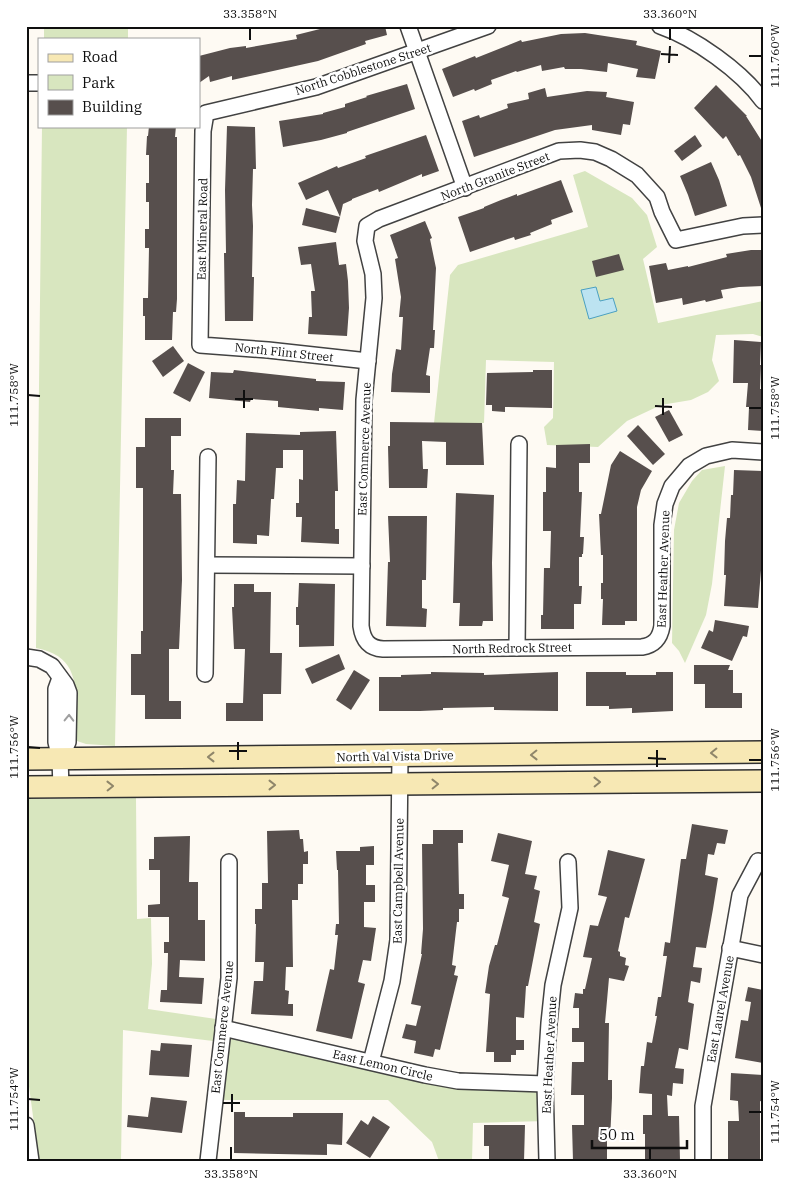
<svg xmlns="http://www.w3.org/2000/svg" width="789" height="1187" font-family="'IBM Plex Serif',serif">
<rect width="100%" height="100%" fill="#fefaf3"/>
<g fill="#d8e6bf">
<rect x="44" y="26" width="84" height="13"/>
<path d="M42 126H127L115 746 86 744 77 741C75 734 76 728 76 721 76 686 79 656 36 648Z"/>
<polygon points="585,171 632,198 647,215 657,247 643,259 658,323 763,301 763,337 753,334 716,335 712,360 719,381 708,392 691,400 661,405 627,421 598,447 547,445 544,427 553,418 554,362 486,360 484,423 434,423 450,275 458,265 588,227 573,175"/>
<polygon points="725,466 712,584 706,615 685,663 679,651 672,643 674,530 679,503 692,481 702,470"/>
<polygon points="136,798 137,919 151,918 152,964 148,1009 216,1019 213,1041 123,1030 121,1161 39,1161 26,1064 27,799"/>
<polygon points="223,1028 425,1075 545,1084 546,1121 473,1123 472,1161 439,1161 432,1142 388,1100 215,1100"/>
</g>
<polygon fill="#bce3f1" stroke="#4aa0c1" points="596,287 600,301 613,298 617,311 589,319 581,290"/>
<g fill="#574f4d">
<polygon points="332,26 385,26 387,35 365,41 366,44 318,61 232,80 232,76 210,82 209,76 199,83 199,56 230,48 246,46 246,48 297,39 296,35"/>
<polygon points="585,33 637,41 636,45 661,51 655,79 636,77 638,69 608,63 607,72 581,69 565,69 564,67 542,71 541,65 517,72 516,71 491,80 492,84 475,91 474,89 453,97 442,69 475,56 476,58 521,40 522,42 561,34"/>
<polygon points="407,84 415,109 347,132 347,133 321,140 283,147 279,121 323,114 323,113 345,107 345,104 367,97 366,96"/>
<polygon points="716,85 747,116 746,116 763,143 763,208 761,208 751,177 740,155 738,156 726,136 723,139 694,108"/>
<polygon points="545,88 547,97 587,91 607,92 606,97 634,102 630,125 623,124 621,135 592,130 592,125 555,130 474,157 462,121 479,115 480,118 508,108 507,104 529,99 528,93"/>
<polygon points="149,126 176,126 175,137 177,137 177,299 176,312 173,312 172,340 145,340 145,316 143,316 143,298 148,298 149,248 145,248 145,229 149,229 149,202 146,202 146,183 149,183 149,155 146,155 147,136 148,136"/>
<polygon points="227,126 255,127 256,169 253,169 252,205 253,226 252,277 254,277 253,321 225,321 224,253 226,253 225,190"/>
<polygon points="426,135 439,171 422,177 422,174 379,192 378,189 352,199 352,200 343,204 340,217 328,190 306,200 298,183 337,166 338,168 366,158 365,156"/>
<polygon points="695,135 702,146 682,161 674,151"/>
<polygon points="711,162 719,180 727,206 695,216 688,195 680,176"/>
<polygon points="561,180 573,212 551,220 552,224 530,233 531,235 515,240 514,237 470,252 458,217 484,208 484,207 501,200 517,194 517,196"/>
<polygon points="306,208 340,217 336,233 302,225"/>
<polygon points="425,221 432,238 430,239 436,268 433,330 435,330 434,348 430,348 426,375 430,376 430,393 391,392 392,374 396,349 401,350 403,317 399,317 401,297 395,259 398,258 390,235"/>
<polygon points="336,242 339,265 346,264 348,281 349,308 347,336 308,334 309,317 312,317 311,291 315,291 311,264 301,265 298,247"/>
<polygon points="751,250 763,250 763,286 739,287 721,290 723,298 706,302 705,300 683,305 682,298 656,303 649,266 666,263 668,270 688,266 688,267 727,257 726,254"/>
<polygon points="619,254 624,270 596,277 592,261"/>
<polygon points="734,340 761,342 760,365 761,365 760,389 763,389 763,431 748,430 749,407 746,407 748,383 733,383"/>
<polygon points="173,346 184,361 163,377 152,361"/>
<polygon points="188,363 205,372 190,402 173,393"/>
<polygon points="234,370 316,379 316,381 345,382 343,410 319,408 319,411 278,407 278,401 251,399 250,402 209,398 211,372 233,373"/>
<polygon points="533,370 552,370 552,408 505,407 505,412 492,411 492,405 486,405 487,373 533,372"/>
<polygon points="669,410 683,435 669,442 655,417"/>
<polygon points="145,418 181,418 181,436 171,436 171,470 174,470 173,494 181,494 182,580 179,649 169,649 169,701 181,701 181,719 145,719 145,695 131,695 131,654 141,654 141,631 143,631 143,488 136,488 136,447 145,447"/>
<polygon points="390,422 482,423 484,465 446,465 446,442 422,441 423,469 428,469 427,488 389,488 388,446 390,446"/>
<polygon points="638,425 665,454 653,465 627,436"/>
<polygon points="336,431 338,491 335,491 335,529 339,529 339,544 301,542 302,517 296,517 296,503 299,503 299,479 303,480 303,450 283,450 283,468 276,468 274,499 271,499 269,536 257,535 257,544 233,543 233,504 236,504 237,480 245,481 246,433 300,435 300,432"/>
<polygon points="590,444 590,463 579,463 579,492 582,492 580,537 584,537 583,554 582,554 582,557 579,557 579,586 582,586 581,604 574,604 574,629 541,629 541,615 543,615 544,568 550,568 551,531 543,531 543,492 546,492 546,467 556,468 556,445"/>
<polygon points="620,451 652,471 641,490 637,507 637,621 625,621 625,625 602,625 603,599 601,599 601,583 603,583 603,555 601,555 599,514 601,514 611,465"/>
<polygon points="734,470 763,471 763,545 758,608 724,606 726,575 724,575 725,541 727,518 730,518 731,495 733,495"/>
<polygon points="456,493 494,495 492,563 493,621 483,621 482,626 459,626 460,603 453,603"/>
<polygon points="388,516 427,516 426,580 422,580 422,608 427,609 426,627 386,626 388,562 390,562"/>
<polygon points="299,583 335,584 334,646 299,647 299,625 296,625 296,607 298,607"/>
<polygon points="234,584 254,584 254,592 271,592 270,653 282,653 281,694 263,694 263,721 226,721 226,703 243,703 245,649 234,649 232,607 234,607"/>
<polygon points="715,620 749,626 747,637 743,636 732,661 701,648 709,630 713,632"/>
<polygon points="339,654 345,669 312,684 305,669"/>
<polygon points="694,665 730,665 728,670 733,670 733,693 742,693 742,708 705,708 705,684 694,684"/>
<polygon points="354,670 370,680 351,710 336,700"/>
<polygon points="431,672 484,673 484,675 558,672 558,711 494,710 494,707 443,708 443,710 420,711 379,711 379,677 401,677 401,675 431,674"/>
<polygon points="586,672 626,672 626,675 656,675 656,672 673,672 673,711 632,713 632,708 609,709 609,706 586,706"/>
<polygon points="692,824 728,830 725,844 717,843 714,855 708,854 705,875 718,878 713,909 706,948 696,947 693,967 702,968 700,983 691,981 688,1002 694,1004 688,1050 679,1048 675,1068 684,1069 683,1084 673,1083 672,1096 667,1095 668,1116 679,1116 680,1161 645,1161 645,1134 643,1134 643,1115 652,1115 652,1094 639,1093 641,1066 644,1066 647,1042 652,1043 657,1016 655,1016 658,997 661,997 667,956 663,956 665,942 670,943 681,859 686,859"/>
<polygon points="299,830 300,839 303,839 304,852 308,851 308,864 303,864 303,884 298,884 298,900 292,900 293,967 286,967 285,990 289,991 288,1004 293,1004 293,1016 251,1014 254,981 263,981 264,962 255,962 256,924 255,924 255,909 262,909 262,883 268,883 267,831"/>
<polygon points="433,830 463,830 463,843 458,843 459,894 464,894 464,909 459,909 459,922 457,922 452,965 456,966 454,975 458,976 440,1050 435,1049 433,1057 414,1053 416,1041 402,1038 406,1024 416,1026 421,1006 411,1004 422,954 421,954 423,929 422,844 433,844"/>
<polygon points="498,833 532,841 525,874 537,876 534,889 540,891 534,922 540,924 528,986 526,986 524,1018 516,1017 516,1040 524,1040 524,1050 516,1050 516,1055 511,1055 511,1062 494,1062 494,1052 486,1052 490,994 485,993 489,966 495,945 497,945 509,898 502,896 509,865 491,861"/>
<polygon points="190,836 189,882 198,882 198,920 205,920 205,961 180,960 179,977 204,978 202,1004 160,1002 161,990 167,990 168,953 164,953 164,942 169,942 169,917 148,917 148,905 160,904 160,870 149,870 149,859 154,859 154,837"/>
<polygon points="374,846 374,865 366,865 366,885 375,885 375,902 364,902 364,927 376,928 371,961 363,960 358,982 365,984 352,1039 316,1031 330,969 334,970 338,935 335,935 336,924 339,924 338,870 337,870 336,851 360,851 360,847"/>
<polygon points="608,850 645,859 629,918 625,917 618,951 620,952 620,956 626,958 625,965 629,966 624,981 609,978 605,1023 609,1023 608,1080 612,1080 612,1098 610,1140 607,1139 607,1161 573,1161 572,1125 584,1125 584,1095 571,1095 572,1062 584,1062 584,1042 572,1042 572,1028 579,1028 579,1008 573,1008 575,993 583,994 583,989 585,989 592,958 583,957 590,925 598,926 607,897 598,895"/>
<polygon points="748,987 763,990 763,1063 735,1058 741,1020 748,1021 751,1002 745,1001"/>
<polygon points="161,1043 192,1045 189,1077 149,1075 151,1050 160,1051"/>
<polygon points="731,1073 763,1075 763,1102 760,1101 760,1161 728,1161 728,1121 739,1121 738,1101 730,1100"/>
<polygon points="151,1097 187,1101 182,1133 127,1127 128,1115 148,1117"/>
<polygon points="234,1112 245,1112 245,1117 293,1117 293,1113 343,1113 342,1145 327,1144 327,1155 234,1153"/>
<polygon points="373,1116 390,1127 370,1158 346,1143 361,1120 368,1125"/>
<polygon points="484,1125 525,1125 524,1161 489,1161 489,1146 484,1146"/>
</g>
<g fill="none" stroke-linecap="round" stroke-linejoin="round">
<defs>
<g id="street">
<polyline points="408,26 465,188"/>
<path d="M660 26C695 38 741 71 763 101"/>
<polyline points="26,83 39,83"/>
<path d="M763 225 743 226 676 240 662 212 657 197 637 175 611 159 595 152 580 150 559 151 379 219 367 226 365 241 373 274 374 298 364 400 361 626C363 641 369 648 383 649L642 647C655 645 660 638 662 626V525L665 504 672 486 689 466 706 456 732 450 763 452"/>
<polyline points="368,361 268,350 200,345 203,131 206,113 316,87 488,26"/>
<polyline points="207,565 362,566"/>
<polyline points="517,648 519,444"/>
<polyline points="26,657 39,659 52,666 66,685 69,693 68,742 60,759"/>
<polyline points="205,674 208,457"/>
<polyline points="60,678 56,689 56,742 60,759 61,787"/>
<polyline points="730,948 763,955"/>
<polyline points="223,1028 425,1075 458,1081 545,1084"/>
<polyline points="371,1062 392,981 398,940 400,756"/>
<polyline points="26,1125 31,1161"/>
<polyline points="208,1161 229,978 229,862"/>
<polyline points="547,1161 545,1084 549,1023 553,985 570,908 568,862"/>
<polyline points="703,1161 703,1106 740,895 758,861"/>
</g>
<g id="secondary">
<polyline points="26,759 763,752"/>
<polyline points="26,787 763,781"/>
</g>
</defs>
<use href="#street" stroke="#424242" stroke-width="18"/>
<use href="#secondary" stroke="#313131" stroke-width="24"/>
<use href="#street" stroke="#fff" stroke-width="15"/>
<use href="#secondary" stroke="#f7e8b4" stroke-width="21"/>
</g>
<defs><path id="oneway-chevron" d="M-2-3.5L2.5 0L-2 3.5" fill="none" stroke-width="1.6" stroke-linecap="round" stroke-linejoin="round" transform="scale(1.25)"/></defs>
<use stroke="#9f9f9f" href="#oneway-chevron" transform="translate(69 718) rotate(-89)"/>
<g stroke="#8f866a">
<use href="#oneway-chevron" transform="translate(714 753) rotate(179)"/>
<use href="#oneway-chevron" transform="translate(534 755) rotate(179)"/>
<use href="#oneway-chevron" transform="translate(211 757) rotate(180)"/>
<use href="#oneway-chevron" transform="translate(597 782) rotate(-1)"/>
<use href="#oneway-chevron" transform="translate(435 784) rotate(-1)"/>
<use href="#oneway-chevron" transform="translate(272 785)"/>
<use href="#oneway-chevron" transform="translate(110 786) rotate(-1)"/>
</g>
<path fill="none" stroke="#0f0f0f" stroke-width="2" d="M250 40V28M670 40V28M661 54 678 55M749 56H762M669 63 670 46M28 395 40 396M235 399H253M655 406 672 407M244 408V390M749 408H762M663 415V398M28 747 40 748M229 751H247M648 758 666 759M238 760V742M749 760H762M657 767V750M28 1099 40 1100M223 1103H240M232 1112V1094M749 1112H762M231 1160V1147M650 1160V1147"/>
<g text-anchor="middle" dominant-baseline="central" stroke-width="5" stroke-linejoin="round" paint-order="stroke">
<g font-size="12" fill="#0f0f0f" stroke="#fff">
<text transform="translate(363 69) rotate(-18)">North Cobblestone Street</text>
<text transform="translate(495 176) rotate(-21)">North Granite Street</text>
<text transform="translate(202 229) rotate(-89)">East Mineral Road</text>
<text transform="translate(284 352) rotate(6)">North Flint Street</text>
<text transform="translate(364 449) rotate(-88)">East Commerce Avenue</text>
<text transform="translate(663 569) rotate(-88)">East Heather Avenue</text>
<text transform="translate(512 648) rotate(-1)">North Redrock Street</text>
<text transform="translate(395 756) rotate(-1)">North Val Vista Drive</text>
<text transform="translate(398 881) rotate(-89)">East Campbell Avenue</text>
<text transform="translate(720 1009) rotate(-80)">East Laurel Avenue</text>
<text transform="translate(222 1027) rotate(-84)">East Commerce Avenue</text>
<text transform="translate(549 1055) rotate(-87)">East Heather Avenue</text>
<text transform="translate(383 1065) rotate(13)">East Lemon Circle</text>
</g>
</g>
<rect width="789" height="1187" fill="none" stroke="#ffffff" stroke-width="55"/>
<rect x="38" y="38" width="162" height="90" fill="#ffffff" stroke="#9f9f9f"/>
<rect x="48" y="54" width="25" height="8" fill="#f7e8b4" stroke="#9f9f9f"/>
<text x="82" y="62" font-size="15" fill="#0f0f0f">Road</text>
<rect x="48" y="75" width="25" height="15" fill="#d8e6bf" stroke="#9f9f9f"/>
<text x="82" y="88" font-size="15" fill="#0f0f0f">Park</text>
<rect x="48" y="100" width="25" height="15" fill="#574f4d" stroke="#9f9f9f"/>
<text x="82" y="112" font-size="15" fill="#0f0f0f">Building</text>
<path d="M592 1140v8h95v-8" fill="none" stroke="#0f0f0f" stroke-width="2.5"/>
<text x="599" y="1140" font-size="15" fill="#0f0f0f" stroke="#ffffff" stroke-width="4" paint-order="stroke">50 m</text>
<rect x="28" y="28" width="734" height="1132" fill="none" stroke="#0f0f0f" stroke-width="2"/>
<g font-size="12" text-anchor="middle" fill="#0f0f0f">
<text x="250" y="18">33.358°N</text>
<text x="670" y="18">33.360°N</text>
<text transform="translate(775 56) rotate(-90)" y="4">111.760°W</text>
<text transform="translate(14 395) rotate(-90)" y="4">111.758°W</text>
<text transform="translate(775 408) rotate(-90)" y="4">111.758°W</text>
<text transform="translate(14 747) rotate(-90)" y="4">111.756°W</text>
<text transform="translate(775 760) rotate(-90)" y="4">111.756°W</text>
<text transform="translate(14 1099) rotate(-90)" y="4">111.754°W</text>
<text transform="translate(775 1112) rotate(-90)" y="4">111.754°W</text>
<text x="231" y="1178">33.358°N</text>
<text x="650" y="1178">33.360°N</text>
</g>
</svg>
